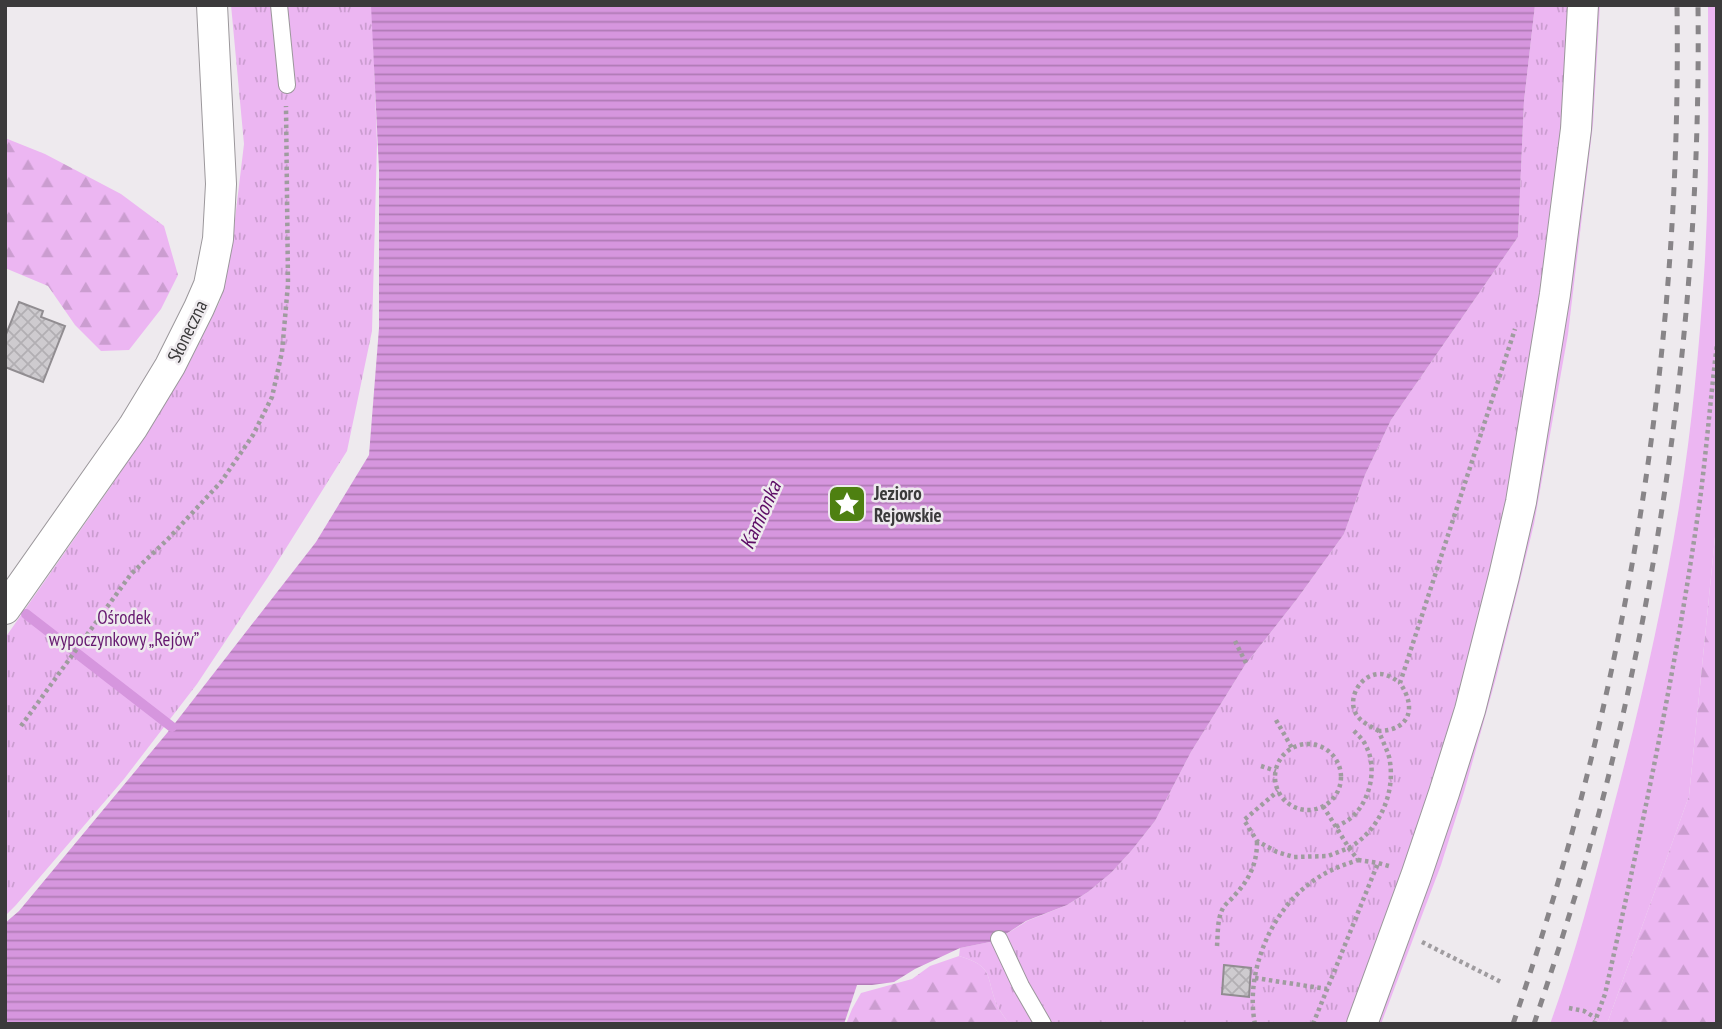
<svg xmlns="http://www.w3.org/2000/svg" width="1722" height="1029" font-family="'PT Sans Narrow',sans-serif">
<defs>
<pattern id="forest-firs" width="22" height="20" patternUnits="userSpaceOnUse" patternTransform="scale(1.75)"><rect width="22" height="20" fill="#ecb6f2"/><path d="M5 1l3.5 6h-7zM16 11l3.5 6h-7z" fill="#cb9dd0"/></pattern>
<pattern id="park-tufts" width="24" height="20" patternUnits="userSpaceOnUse" patternTransform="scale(1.75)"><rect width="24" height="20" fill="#ecb6f2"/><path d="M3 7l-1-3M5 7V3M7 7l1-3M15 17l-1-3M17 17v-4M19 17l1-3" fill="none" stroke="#cb9dd0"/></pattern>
<pattern id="water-rules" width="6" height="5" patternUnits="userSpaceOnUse" patternTransform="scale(1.75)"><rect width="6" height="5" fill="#d696de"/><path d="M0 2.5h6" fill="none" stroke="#af7bb5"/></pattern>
<pattern id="building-cross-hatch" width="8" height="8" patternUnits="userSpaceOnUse" patternTransform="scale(1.75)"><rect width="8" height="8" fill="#cecbcf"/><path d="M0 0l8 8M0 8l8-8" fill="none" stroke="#b2afb3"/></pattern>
</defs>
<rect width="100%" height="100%" fill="#eeeaee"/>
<g fill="#ecb6f2">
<polygon points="1595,5 1600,5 1593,124 1568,334 1534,524 1496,678 1464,792 1441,865 1381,1024 1371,1024"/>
<path d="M1708 5H1717V517L1689 796 1607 1024H1550C1575 956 1593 886 1611 816 1639 712 1663 607 1680 501 1692 426 1699 350 1704 275 1710 185 1708 95 1708 5Z"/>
</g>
<g fill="url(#forest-firs)">
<polygon points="5,138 45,154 121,194 164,226 178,275 161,309 129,350 101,351 75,325 48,286 5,268"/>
<polygon points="1717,517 1717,1024 1607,1024 1689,796"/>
<path d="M959 956C995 967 985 975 997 1005 1000 1011 1005 1018 1009 1024H846L852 1009 861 993 912 979 930 966Z"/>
</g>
<g fill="url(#park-tufts)">
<polygon points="231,5 372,5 377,144 372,331 347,451 268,577 197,684 124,779 16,905 5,916 5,638 114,482 187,367 220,301 231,252 244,144"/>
<path d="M1535 5H1573L1552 254 1481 643 1353 1024H1009C1005 1018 1000 1011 997 1005 985 975 995 967 959 956L960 948 995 941 1027 921 1067 905 1088 892 1111 873 1132 850 1155 821 1191 752 1245 665 1297 599 1344 534 1365 475 1391 420 1518 237 1524 101Z"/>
</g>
<polygon fill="url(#water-rules)" points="371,5 1535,5 1524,101 1518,237 1391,420 1365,475 1344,534 1297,599 1245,665 1191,752 1155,821 1132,850 1111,873 1088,892 1067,905 1026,921 995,941 960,948 915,969 894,982 872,985 857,985 844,1024 5,1024 5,923 19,911 172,727 316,542 369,455 379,328 379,170"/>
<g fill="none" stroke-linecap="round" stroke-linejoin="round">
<polyline stroke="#d696de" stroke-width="10" points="26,614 172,727"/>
</g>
<g fill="url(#building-cross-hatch)" stroke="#918d91" stroke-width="2">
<polygon points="19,302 43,311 41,317 65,326 43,382 5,367 5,337"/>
<polygon points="1224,965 1251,968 1249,997 1222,994"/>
</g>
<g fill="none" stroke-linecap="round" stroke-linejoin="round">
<defs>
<g id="service">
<polyline points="279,5 287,85"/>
<polyline points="999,939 1021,986 1043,1024"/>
</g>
<g id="minor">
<polyline points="5,609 133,427 170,366 199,308 209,285 218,239 221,184 212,5"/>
<polyline points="1362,1024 1416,876 1444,793 1470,710 1504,576 1521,502 1555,294 1576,129 1583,5"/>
</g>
</defs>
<use href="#service" stroke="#9b979b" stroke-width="18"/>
<use href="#minor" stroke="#9b979b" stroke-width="32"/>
<g stroke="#9f9c9f" stroke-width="4.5" stroke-dasharray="3.5 3.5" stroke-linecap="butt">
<polyline points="1235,641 1246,663"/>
<polyline points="1276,720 1292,748"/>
<polyline points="21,726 131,574 168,539 221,482 253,435 272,397 282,352 288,284 286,106"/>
<path d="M1379 731C1372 727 1365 724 1360 719 1344 704 1358 674 1380 674 1387 674 1395 679 1400 683"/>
<circle cx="1308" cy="777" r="33"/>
<polyline points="1261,766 1276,771"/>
<path d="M1323 806 1349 848C1378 831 1395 796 1390 762 1389 752 1382 741 1379 731 1410 730 1417 708 1400 683L1515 329"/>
<path d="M1336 827C1343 823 1350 820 1355 814 1371 797 1377 767 1366 746 1363 739 1357 734 1352 729"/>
<polyline points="1358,860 1378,863 1389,866"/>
<polyline points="1422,942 1503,983"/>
<path d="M1217 946C1218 934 1217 919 1223 908 1226 903 1231 900 1234 896 1249 880 1257 864 1257 842"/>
<polyline points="1255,978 1327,989"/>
<polyline points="1569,1008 1584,1011 1596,1018"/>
<path d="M1255 1024C1245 975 1269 914 1309 884 1324 872 1340 866 1358 860L1349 848 1328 856 1294 857 1277 852 1257 841 1244 820 1278 791"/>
<polyline points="1313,1024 1378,863"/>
<path d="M1594 1024 1605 994C1642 828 1678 661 1701 492 1707 443 1711 394 1717 344"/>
</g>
<use href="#service" stroke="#fff" stroke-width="16"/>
<use href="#minor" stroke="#fff" stroke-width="30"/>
<g stroke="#888588" stroke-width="5" stroke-dasharray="9 9" stroke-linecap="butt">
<path d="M1513 1024C1626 697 1682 351 1677 5"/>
<path d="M1534 1024C1562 940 1589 856 1610 770 1671 520 1701 263 1698 5"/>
</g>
</g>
<defs>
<symbol id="sight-square" viewBox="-11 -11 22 22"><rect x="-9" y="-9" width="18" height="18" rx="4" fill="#4e8011" stroke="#eeeaee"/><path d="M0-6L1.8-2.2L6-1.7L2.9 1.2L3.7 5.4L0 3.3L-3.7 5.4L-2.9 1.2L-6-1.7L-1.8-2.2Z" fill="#fff"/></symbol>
</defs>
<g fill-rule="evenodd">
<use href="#sight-square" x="825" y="482" width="44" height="44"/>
</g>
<g text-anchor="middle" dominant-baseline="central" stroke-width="5" stroke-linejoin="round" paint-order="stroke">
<g font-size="19" fill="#3b3a3b" stroke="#eeeaee">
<text transform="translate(187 331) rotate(-64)">Słoneczna</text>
</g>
<g font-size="19" font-weight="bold" fill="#3b3a3b" stroke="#eeeaee" text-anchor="start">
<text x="874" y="493">Jezioro<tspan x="874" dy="22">Rejowskie</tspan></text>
</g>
<g font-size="19" fill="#661970" stroke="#eeeaee">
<text x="124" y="617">Ośrodek<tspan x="124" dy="22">wypoczynkowy „Rejów”</tspan></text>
</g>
<g font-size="21" font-style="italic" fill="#5c0c65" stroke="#eeeaee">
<text transform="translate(760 515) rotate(-66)">Kamionka</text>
</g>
</g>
<rect width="1722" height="1029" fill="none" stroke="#3b3a3b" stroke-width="14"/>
</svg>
